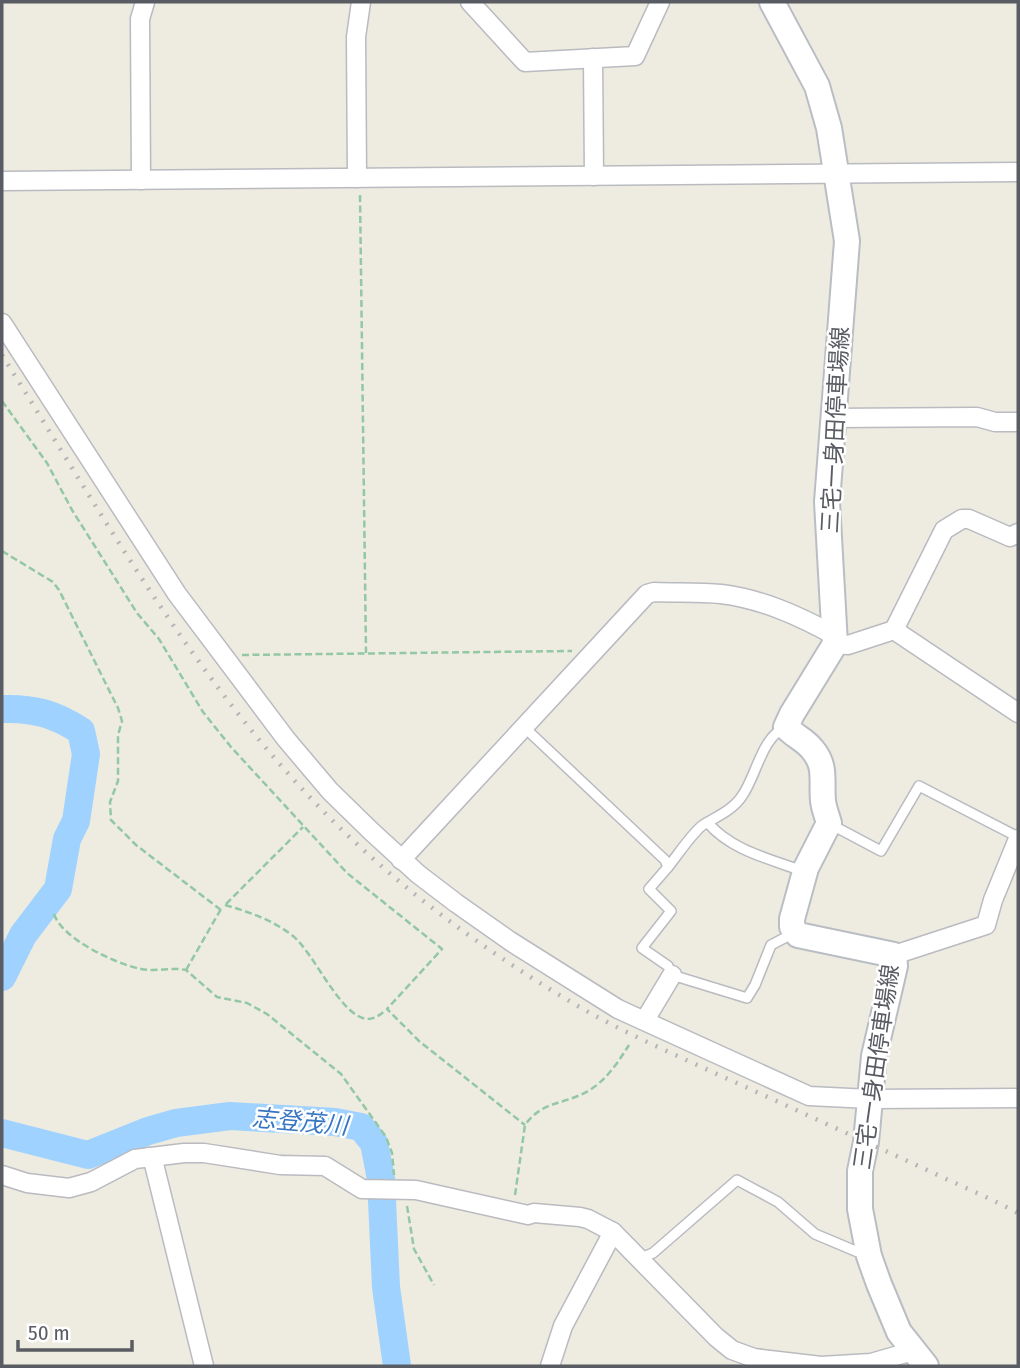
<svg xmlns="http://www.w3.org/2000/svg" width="1020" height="1368" font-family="'Fira Sans Condensed','Noto Sans JP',sans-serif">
<rect width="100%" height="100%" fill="#eeebe0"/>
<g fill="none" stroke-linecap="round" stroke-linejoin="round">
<g stroke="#9fd2ff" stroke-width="28">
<path d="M2 709C34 708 55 714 81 731L86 754 76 821 67 839 58 889 23 935 2 977"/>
<polyline points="2,1133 88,1155 148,1131 176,1123 230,1116 335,1122 361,1127 374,1143 381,1179 386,1287 397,1366"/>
</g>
<defs>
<g id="service">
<path d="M524 727 665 860 668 867C677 856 692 833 703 825 716 817 733 810 742 796 756 777 762 736 785 728"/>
<path d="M708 823C732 851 771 859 805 872"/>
<polyline points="830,824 881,851 919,786 1018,837"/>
<polyline points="668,867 649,889 671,911 642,948 668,966 672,975 747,998 755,985 771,945 794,933"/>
<polyline points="641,1258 653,1253 737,1180 778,1202 815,1234 865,1255"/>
</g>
<g id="minor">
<polyline points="470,2 525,62 635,56 660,2"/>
<polyline points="593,58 594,176"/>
<polyline points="357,178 356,37 361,2"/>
<polyline points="141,180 140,19 145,2"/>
<polyline points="2,181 1018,172"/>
<polyline points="2,323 177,594 286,739 330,791 372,832 418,874 456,903 510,941 618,1009 809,1096 870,1099 1018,1098"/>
<polyline points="834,418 977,417 995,422 1018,422"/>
<polyline points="894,630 944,530 962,519 969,519 1010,537 1018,533"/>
<polyline points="835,644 848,645 894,630 1018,713"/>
<path d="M401 860 647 594 654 592C676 593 699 592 721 594 762 599 799 616 834 635"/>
<polyline points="894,955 986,925 993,900 1018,839"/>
<polyline points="645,1020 672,975"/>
<polyline points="149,1157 154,1164 204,1366"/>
<polyline points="2,1175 27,1183 69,1188 91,1182 135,1159 184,1153 204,1153 280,1165 325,1166 362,1189 416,1190 528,1215 534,1213 580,1217 588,1219 613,1232 716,1337 732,1350 754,1358 821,1366 871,1363 913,1351"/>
<polyline points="550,1366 563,1326 613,1232"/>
</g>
<path id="secondary" d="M772 2 817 86 829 128 847 241 827 502 835 644 792 714 786 727C794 736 805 740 812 749 827 766 821 781 823 801 824 809 827 816 829 823L806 868 792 919V927L798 935 894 955 895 966 874 1056 866 1142 860 1171V1209L869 1256 879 1284 899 1332 926 1366"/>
</defs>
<use href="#service" stroke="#b9bbc1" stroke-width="12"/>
<use href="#minor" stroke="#b9bbc1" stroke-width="21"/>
<use href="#secondary" stroke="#b9bdc4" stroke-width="28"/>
<g stroke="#93c8a4" stroke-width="2.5" stroke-dasharray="7 3.5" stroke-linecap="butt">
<polyline points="360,195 366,653"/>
<polyline points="2,401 47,463 72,510 137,613 159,639 203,712 231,747 347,873 442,949 387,1009 419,1041 525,1125"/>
<polyline points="2,551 53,582 59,590 118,708 122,721 118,735 118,781 110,802 111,820 136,845 221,910"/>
<polyline points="242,655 572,651"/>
<polyline points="226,904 303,827"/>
<path d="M225 905C249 912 273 920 293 936 315 954 340 1016 367 1019 375 1019 380 1015 386 1010"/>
<path d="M54 914C62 939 116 964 141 969 156 972 171 967 186 970L217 997 247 1003 267 1014 341 1074 386 1137 392 1153 394 1175"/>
<polyline points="186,970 221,909"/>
<path d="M515 1195 525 1125C543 1100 564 1105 588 1091 607 1080 618 1062 629 1045"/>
<polyline points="407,1206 414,1249 434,1285"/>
</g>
<use href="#service" stroke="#fff" stroke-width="9"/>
<use href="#minor" stroke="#fff" stroke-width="18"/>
<use href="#secondary" stroke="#fff" stroke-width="24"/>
<path stroke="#b4b5b6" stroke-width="4.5" stroke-dasharray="2 9" stroke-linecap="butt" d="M2 355C104 517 199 689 336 824 406 893 487 952 571 1002 618 1030 669 1052 719 1075 788 1106 857 1138 925 1169 956 1184 988 1197 1018 1213"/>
</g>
<g text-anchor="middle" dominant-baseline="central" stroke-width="5" stroke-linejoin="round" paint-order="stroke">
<g font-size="23" fill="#595d63" stroke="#fff">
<text transform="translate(835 430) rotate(-87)">三宅一身田停車場線</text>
<text transform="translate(876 1067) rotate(-82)">三宅一身田停車場線</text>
</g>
<g font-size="24" font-style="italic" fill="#3876c1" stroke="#fff">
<text transform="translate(300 1122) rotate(5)">志登茂川</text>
</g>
</g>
<rect width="1020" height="1368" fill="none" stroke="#595d63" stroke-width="7"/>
<path d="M18 1340v10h114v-10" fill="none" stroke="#595d63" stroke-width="3.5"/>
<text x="28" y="1340" font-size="21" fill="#595d63" stroke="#ffffff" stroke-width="5" paint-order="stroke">50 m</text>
</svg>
